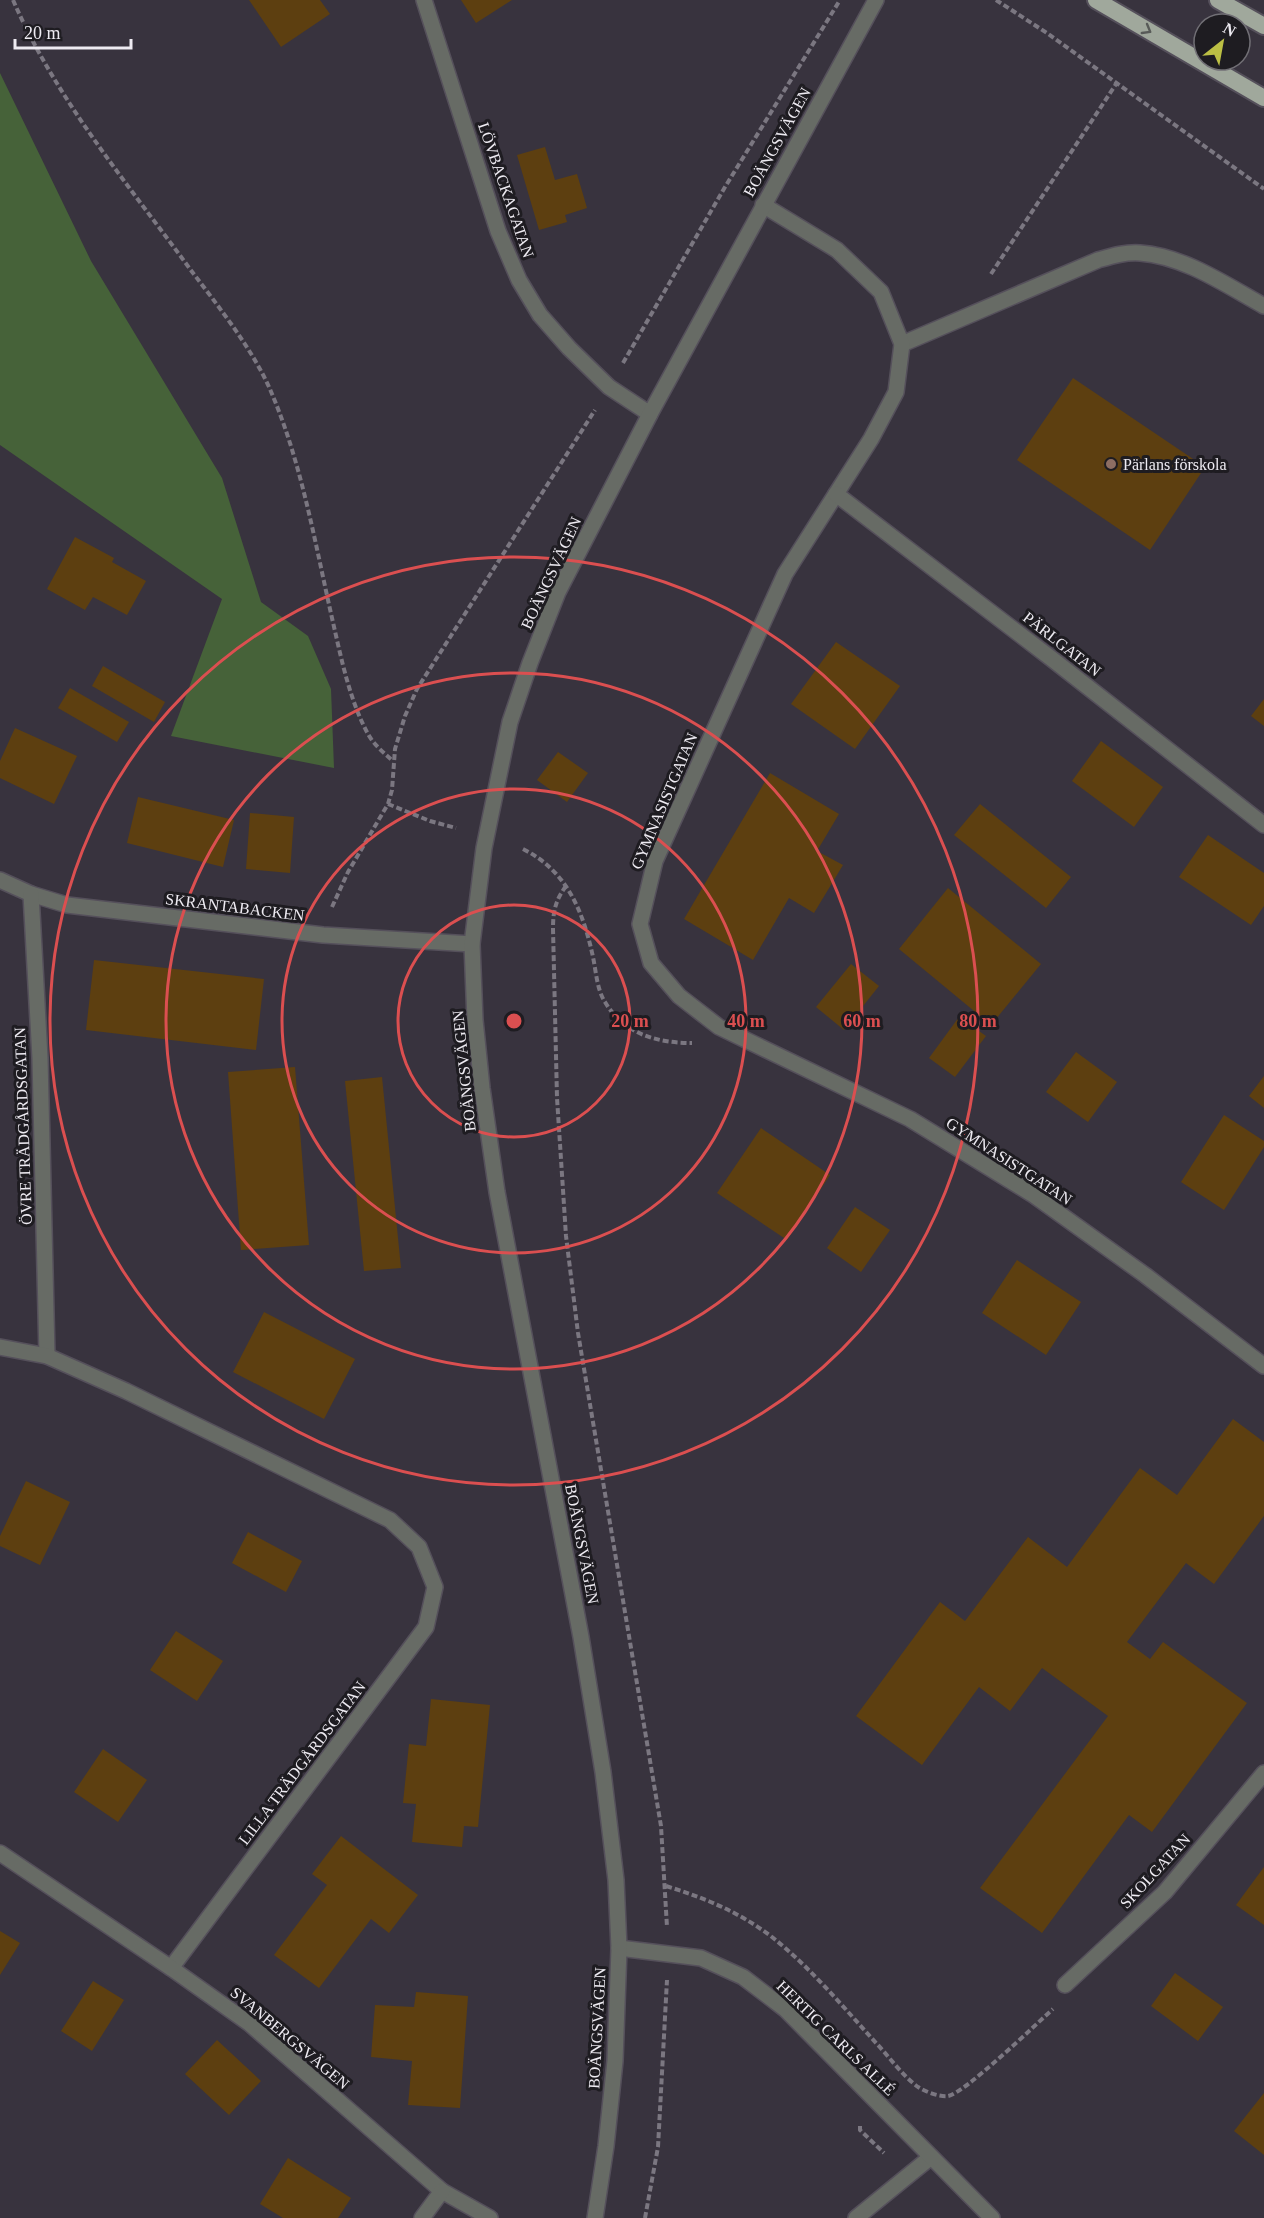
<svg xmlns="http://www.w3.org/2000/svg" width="1264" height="2218" font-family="'Times New Roman',serif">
<rect width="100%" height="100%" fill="#38333e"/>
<polygon fill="#466239" points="0,73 91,261 222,478 261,602 308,636 331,689 334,768 171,736 222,599 0,445"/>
<g fill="#5d3f10">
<polygon points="249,0 320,0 330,14 281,47"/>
<polygon points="461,0 512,0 476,23"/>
<polygon points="545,147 555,180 577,174 587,208 565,215 567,222 539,230 517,155"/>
<polygon points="1073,378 1205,467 1150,550 1017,460"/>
<polygon points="75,537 114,558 112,562 146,581 127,615 93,597 85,610 47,589"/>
<polygon points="836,642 900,686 855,749 791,704"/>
<polygon points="103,666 165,702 154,722 92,686"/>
<polygon points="70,688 129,722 117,742 58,708"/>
<polygon points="1264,699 1264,726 1251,716"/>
<polygon points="15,728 77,756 54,804 0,778 0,761"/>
<polygon points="1101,741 1163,787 1134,827 1072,781"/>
<polygon points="558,752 588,773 567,802 537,780"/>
<polygon points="770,773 839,814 817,851 843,865 814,913 789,898 753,960 684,919"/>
<polygon points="138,797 234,820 223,867 127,843"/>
<polygon points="980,804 1071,877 1046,908 954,835"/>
<polygon points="250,813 294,817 290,873 246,869"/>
<polygon points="1208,835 1264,873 1264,906 1251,925 1179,877"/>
<polygon points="948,888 1041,964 991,1025 899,949"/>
<polygon points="94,960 264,979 256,1050 86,1030"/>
<polygon points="851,964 879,986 844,1030 816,1007"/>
<polygon points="959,1017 986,1036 955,1077 929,1058"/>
<polygon points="1076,1052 1117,1082 1088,1122 1046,1092"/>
<polygon points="295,1067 309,1245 241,1250 228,1072"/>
<polygon points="1264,1076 1264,1108 1249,1096"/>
<polygon points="382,1077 401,1268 364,1271 345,1081"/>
<polygon points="1224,1115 1264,1141 1264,1147 1224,1210 1181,1182"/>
<polygon points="761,1128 830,1175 787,1240 717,1193"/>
<polygon points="855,1207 890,1230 861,1272 827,1248"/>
<polygon points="1017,1260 1081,1302 1046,1355 982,1313"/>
<polygon points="264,1312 355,1359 324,1419 233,1372"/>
<polygon points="1233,1419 1264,1442 1264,1516 1214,1584 1186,1563 1127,1642 1150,1659 1163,1642 1247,1703 1152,1832 1129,1815 1042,1933 980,1888 1108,1716 1042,1668 1010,1711 979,1687 922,1765 856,1716 940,1602 965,1621 1028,1537 1067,1567 1140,1468 1177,1495"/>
<polygon points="26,1481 70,1502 40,1565 0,1546 0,1536"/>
<polygon points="248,1532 302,1561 286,1592 232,1563"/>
<polygon points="176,1631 223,1661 197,1701 150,1670"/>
<polygon points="431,1699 490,1705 478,1827 464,1826 462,1847 412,1842 416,1804 403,1803 409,1744 426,1746"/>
<polygon points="103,1749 147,1780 118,1822 74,1792"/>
<polygon points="341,1836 418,1895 389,1933 371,1919 319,1988 274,1955 327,1885 312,1874"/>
<polygon points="1264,1867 1264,1925 1236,1905"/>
<polygon points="0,1931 20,1943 0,1975"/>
<polygon points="1175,1973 1223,2007 1198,2041 1151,2006"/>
<polygon points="93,1981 124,2000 92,2051 61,2031"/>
<polygon points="416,1992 468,1996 460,2108 408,2105 412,2061 371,2057 375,2005 414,2007"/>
<polygon points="217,2040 261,2081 229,2115 185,2074"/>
<polygon points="1264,2093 1264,2155 1234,2131"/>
<polygon points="288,2158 351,2198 338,2218 283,2218 260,2204"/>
</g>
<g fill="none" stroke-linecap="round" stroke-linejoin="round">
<defs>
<g id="service">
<path d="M902 344 1098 260C1112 256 1125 252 1140 253 1184 256 1226 285 1264 306"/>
<polyline points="856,2218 931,2157"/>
</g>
<g id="minor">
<polyline points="424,0 498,231 519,280 540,315 569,348 609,387 650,414"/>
<polyline points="763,205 837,250 881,292 902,344 896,392 871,439 785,574 655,861 640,924 651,963 679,996 719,1027 910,1119 1032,1194 1145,1275 1264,1366"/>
<polyline points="836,494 1052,659 1264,825"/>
<polyline points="0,880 31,894 67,905 323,935 472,944"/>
<polyline points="31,894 40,1058 47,1356"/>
<polyline points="0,1347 47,1356 126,1391 390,1520 419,1547 435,1587 426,1627 171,1968"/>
<polyline points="0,1853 171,1968 250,2024 442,2191 490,2218"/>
<polyline points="1065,1985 1165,1892 1264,1773"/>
<polyline points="422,2218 442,2191"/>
</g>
<g id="tertiary">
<polyline points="619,1948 701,1958 743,1977 785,2009 992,2218"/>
<polyline points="595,2218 606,2146 615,2061 619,1948 616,1880 603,1772 581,1637 497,1192 482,1088 475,1020 472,944 484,848 510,722 530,663 558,592 650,414 876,0"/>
</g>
<g id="trunk">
<polyline points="1096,0 1264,98"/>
<polyline points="1218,0 1264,26"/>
</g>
</defs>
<use href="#service" stroke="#55505b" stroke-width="18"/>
<use href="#minor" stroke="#55505b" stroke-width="18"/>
<use href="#tertiary" stroke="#55505b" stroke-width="18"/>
<use href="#trunk" stroke="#55505b" stroke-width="20"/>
<g stroke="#7b7781" stroke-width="4" stroke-dasharray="6 3" stroke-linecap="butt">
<path d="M13 0C56 99 127 183 190 269 218 306 255 352 272 394 302 465 315 543 332 618 341 657 349 699 368 734 374 745 384 753 393 761"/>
<polyline points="996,0 1047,33 1264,189"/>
<polyline points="991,274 1116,84"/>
<polyline points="623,363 725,187 840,0"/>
<polyline points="388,804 430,821 456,828"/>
<path d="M523 849C567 871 583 911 593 957 596 971 597 990 605 1002 624 1034 657 1043 692 1043"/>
<path d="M566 886C555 901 553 912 553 929L557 1098 566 1236 578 1333 661 1826 667 1927"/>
<polyline points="332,907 348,872 388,804 392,790 395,749 405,716 417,689 595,410"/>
<path d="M666 1886C705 1898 739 1912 772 1937 811 1968 844 2008 877 2044 890 2058 903 2076 918 2087 926 2092 939 2097 948 2096 965 2093 1036 2024 1053 2009"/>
<polyline points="860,2126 860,2130 884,2153"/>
<polyline points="645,2218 658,2147 667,1980"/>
</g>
<use href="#service" stroke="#676b65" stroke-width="15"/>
<use href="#minor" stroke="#676b65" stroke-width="15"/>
<use href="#tertiary" stroke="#676b65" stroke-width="15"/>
<use href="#trunk" stroke="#a0a89c" stroke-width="16"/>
</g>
<defs><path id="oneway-chevron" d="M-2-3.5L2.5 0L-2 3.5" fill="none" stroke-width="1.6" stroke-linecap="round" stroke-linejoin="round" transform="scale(1.5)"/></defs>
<use stroke="#585b58" href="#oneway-chevron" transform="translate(1147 30) rotate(30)"/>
<g fill="none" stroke="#db4f50" stroke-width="3">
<circle cx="514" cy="1021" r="116"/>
<circle cx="514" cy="1021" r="232"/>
<circle cx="514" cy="1021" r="348"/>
<circle cx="514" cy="1021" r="464"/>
</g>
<circle fill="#8d6e63" stroke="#1e1c21" stroke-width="2" cx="1111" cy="464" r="6"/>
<g text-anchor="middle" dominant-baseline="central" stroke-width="6" stroke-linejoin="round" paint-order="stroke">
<g font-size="16" fill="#eeebf2" stroke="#1e1c21">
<text transform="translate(777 142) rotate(-61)">BOÄNGSVÄGEN</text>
<text transform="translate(506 190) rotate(71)">LÖVBACKAGATAN</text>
<text transform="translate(551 573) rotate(-65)">BOÄNGSVÄGEN</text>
<text transform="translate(1062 644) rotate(38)">PÄRLGATAN</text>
<text transform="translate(664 801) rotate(-67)">GYMNASISTGATAN</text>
<text transform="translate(235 907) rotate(7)">SKRANTABACKEN</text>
<text transform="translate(464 1071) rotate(-96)">BOÄNGSVÄGEN</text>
<text transform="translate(23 1126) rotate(-92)">ÖVRE TRÄDGÅRDSGATAN</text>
<text transform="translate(1009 1161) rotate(33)">GYMNASISTGATAN</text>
<text transform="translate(582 1544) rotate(79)">BOÄNGSVÄGEN</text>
<text transform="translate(302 1763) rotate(-53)">LILLA TRÄDGÅRDSGATAN</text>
<text transform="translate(1155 1871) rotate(-47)">SKOLGATAN</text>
<text transform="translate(597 2028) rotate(-87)">BOÄNGSVÄGEN</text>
<text transform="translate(290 2038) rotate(40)">SVANBERGSVÄGEN</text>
<text transform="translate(836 2038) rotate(44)">HERTIG CARLS ALLÉ</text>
</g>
<g font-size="16" fill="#eeebf2" stroke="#1e1c21" text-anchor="start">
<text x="1123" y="464">Pärlans förskola</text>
</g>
</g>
<circle cx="514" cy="1021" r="9" fill="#db4f50" stroke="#1e1c21" stroke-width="3"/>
<g font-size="18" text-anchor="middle" font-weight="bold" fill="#db4f50" stroke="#1e1c21" stroke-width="6" stroke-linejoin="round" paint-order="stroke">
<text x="630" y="1027">20 m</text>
<text x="746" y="1027">40 m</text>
<text x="862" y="1027">60 m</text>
<text x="978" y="1027">80 m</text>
</g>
<g transform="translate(1222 42) rotate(31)"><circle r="28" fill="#1e1c21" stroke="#716f75" stroke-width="1.5"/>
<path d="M0-4.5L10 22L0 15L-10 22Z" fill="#bcbf44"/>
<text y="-9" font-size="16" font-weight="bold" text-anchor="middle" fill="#eeebf2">N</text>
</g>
<path d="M15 39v9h116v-9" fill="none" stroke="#eeebf2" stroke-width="3"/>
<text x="24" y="39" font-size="18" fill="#eeebf2" stroke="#1e1c21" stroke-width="4.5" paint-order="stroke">20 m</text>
</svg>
